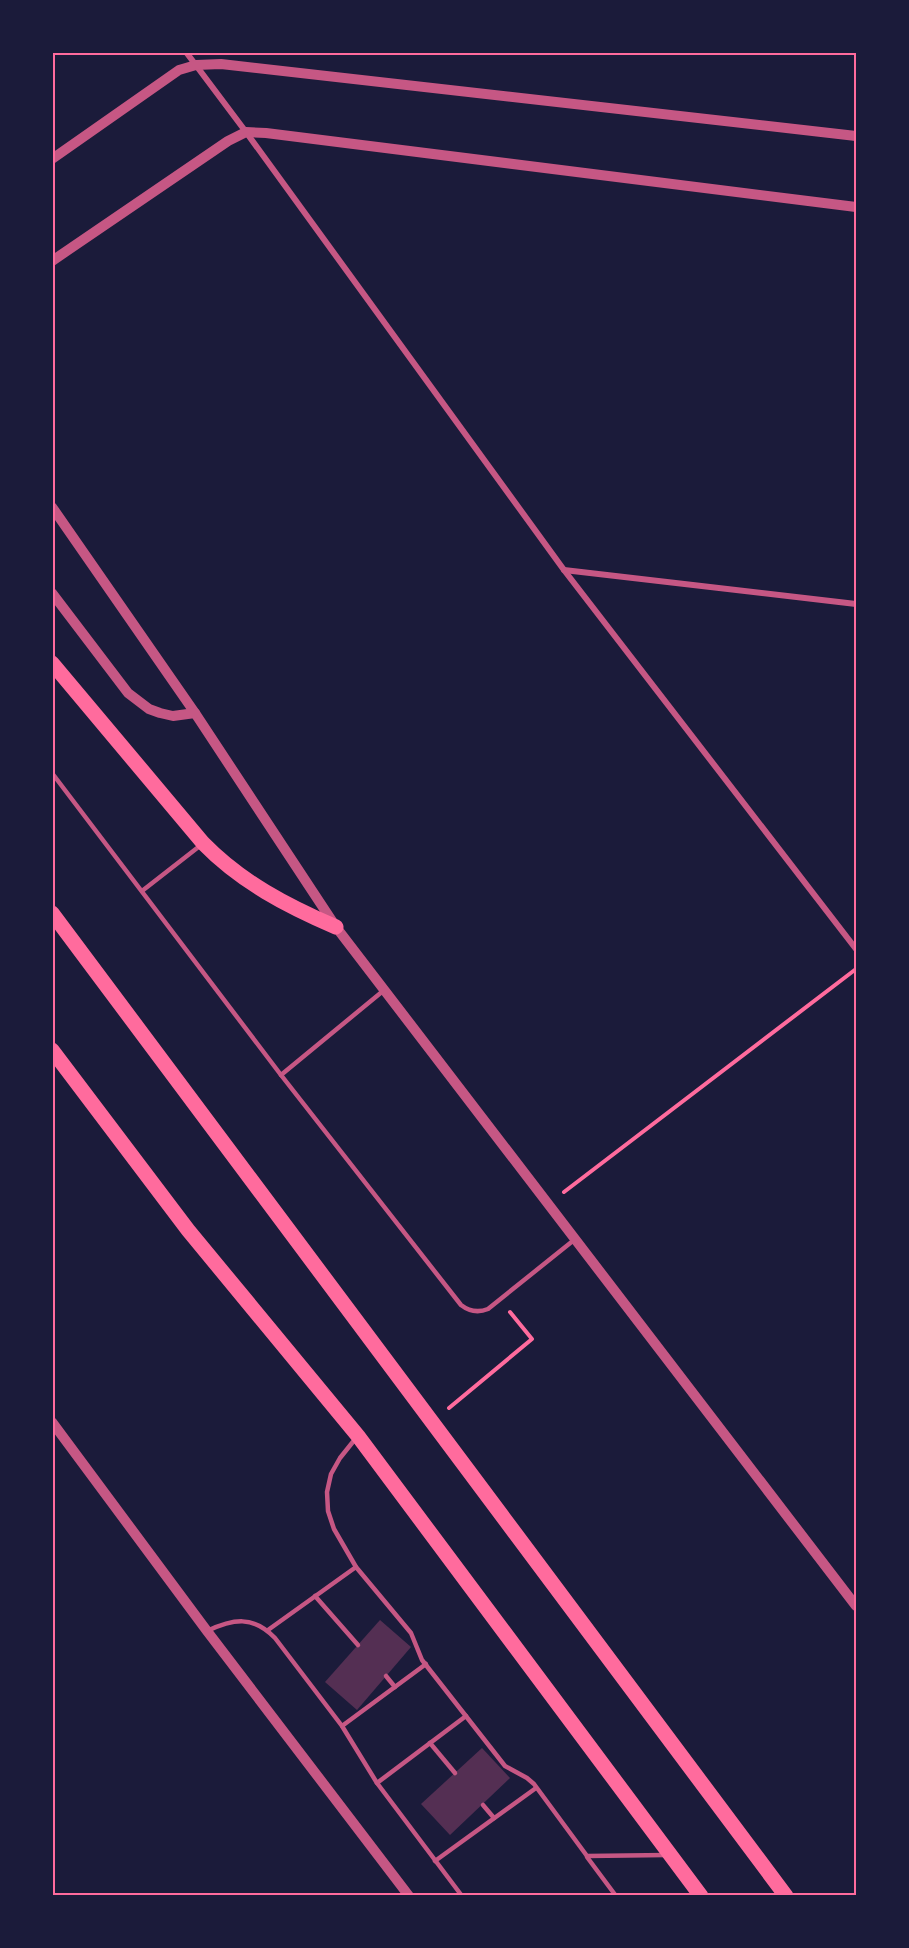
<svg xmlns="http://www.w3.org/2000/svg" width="909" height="1948" font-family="Barlow,sans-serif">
<rect width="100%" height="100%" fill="#1b1b3a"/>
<g fill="#542f53">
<polygon points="380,1620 411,1647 357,1710 325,1682"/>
<polygon points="482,1748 510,1778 450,1835 421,1804"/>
</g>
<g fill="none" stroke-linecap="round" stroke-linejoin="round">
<g stroke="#ff6b9d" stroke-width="4">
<polyline points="564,1192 856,969"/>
<polyline points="449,1408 532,1339 510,1312"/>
</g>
<g stroke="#c65784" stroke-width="4.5">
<path d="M52 773 281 1075 461 1305C470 1312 478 1313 488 1309L574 1240"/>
<polyline points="142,891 201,845"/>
<polyline points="281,1075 383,991"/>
<polyline points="356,1438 340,1458 331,1474 327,1492 328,1511 334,1529 356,1567 411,1633 422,1660 505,1766 527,1778 534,1784 587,1856 667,1855"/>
<polyline points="315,1596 358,1645"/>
<polyline points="268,1630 356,1567"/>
<path d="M207 1631C233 1619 253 1615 275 1638L342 1726 377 1783 462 1896"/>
<polyline points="386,1676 395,1687"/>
<polyline points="342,1726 426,1664"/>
<polyline points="430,1743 455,1773"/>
<polyline points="377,1783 466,1716"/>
<polyline points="483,1805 494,1818"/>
<polyline points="587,1857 616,1896"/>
<polyline points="435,1861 536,1788"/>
</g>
<g stroke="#c65784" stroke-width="6">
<polyline points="186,52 246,132 564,570 856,949"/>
<polyline points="564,570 856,604"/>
</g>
<g stroke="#c65784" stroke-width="10">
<polyline points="52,159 179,70 196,65 221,64 856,136"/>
<polyline points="52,261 228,141 246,132 266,133 856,207"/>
<polyline points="52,507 195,713 336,927 856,1606"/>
<polyline points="52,593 128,693 149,709 160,713 173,716 195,713"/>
<polyline points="52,1422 207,1631 409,1896"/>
</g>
<g stroke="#ff6b9d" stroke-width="15">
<path d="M52 663 203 843C241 882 287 906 336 927"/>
<polyline points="52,913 786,1896"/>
<polyline points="52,1050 188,1230 358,1436 701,1896"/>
</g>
</g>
<rect width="909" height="1948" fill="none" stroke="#1b1b3a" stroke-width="108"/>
<rect x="54" y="54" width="801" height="1840" fill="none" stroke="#ff6b9d" stroke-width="2"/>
</svg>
